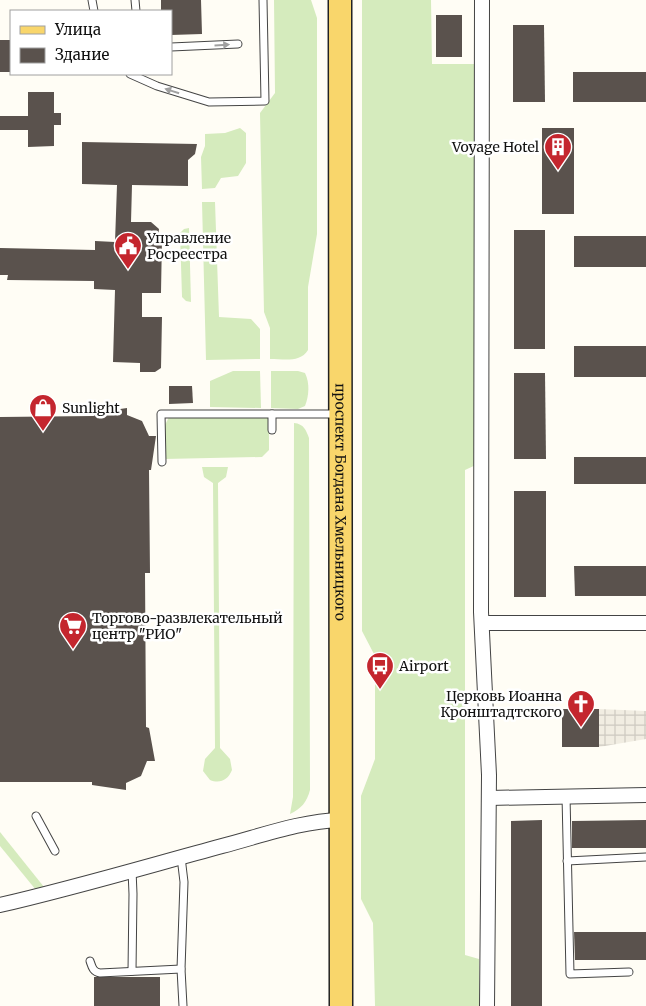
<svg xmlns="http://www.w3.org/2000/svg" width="646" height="1006" font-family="Merriweather,serif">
<defs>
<pattern id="plaza-grid" width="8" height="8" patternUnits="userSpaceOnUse" patternTransform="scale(1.25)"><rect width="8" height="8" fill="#f1ede2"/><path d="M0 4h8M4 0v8" fill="none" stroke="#cecac1"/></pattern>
</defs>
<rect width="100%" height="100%" fill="#fffdf5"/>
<g fill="#d5ebbd">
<path d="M274 0H311L317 18V234L308 287V350C300 363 284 359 270 359V328L264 312 260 113 275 93Z"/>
<polygon points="362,0 431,0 432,64 476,64 478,464 465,470 465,955 479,959 479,1006 375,1006 373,923 361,899 361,796 375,759 375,656 362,631"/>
<polygon points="240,128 246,133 246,163 238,176 221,178 215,188 202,189 201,157 205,146 205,134 225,133"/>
<polygon points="202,202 215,202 219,317 251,319 260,329 260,359 206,360"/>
<polygon points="189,228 191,302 186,301 182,297 180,233 184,229"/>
<polygon points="233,371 260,371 261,408 210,407 210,381"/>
<path d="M271 371H298L305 373C310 383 309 396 305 406L298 409 271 408Z"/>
<polygon points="169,417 269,417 269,450 262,457 164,459 164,427"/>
<path d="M294 423C304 424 306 430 309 438L310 790C307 802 301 809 290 814L293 797Z"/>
<path d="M202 467H228L226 477 218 483 220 748 230 759 232 770C228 780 220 784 210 780L203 771 205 759 215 748 213 483 204 477Z"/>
<polygon points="0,832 44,887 36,890 0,846"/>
</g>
<polygon fill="url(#plaza-grid)" points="599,709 646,711 646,739 599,747"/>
<g fill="#5a524d">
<polygon points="161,0 201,0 202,34 171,35 171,11 161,11"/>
<rect x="436" y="15" width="26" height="42"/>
<polygon points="513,25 544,25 545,102 513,102"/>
<rect x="0" y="40" width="11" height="32"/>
<rect x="573" y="72" width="73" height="30"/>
<polygon points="28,92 54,92 54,113 61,113 61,125 54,125 54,146 28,147 28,130 0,130 0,116 28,116"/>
<rect x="542" y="128" width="32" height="86"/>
<polygon points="82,142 197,144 195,154 188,160 188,186 132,185 131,222 151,222 159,229 158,238 162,238 161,293 142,293 142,317 162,317 161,368 155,372 140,372 140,363 113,362 115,290 94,289 94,281 7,280 8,275 0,275 0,248 95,250 95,241 115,242 117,185 82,184"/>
<rect x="514" y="230" width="31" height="119"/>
<rect x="574" y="236" width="72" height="31"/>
<rect x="574" y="346" width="72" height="31"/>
<polygon points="514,373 545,373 546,459 514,459"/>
<polygon points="169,386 192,386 193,403 169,404"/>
<polygon points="127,408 127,415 142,421 149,436 156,436 151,470 149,470 150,573 145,573 146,727 149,728 155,761 147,761 141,776 126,783 126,790 92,785 92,782 0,782 0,417 94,416 93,413"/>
<rect x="574" y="457" width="72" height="27"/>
<rect x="514" y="491" width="32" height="106"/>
<polygon points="574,566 646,566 646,596 575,596"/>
<rect x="562" y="709" width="37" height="38"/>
<polygon points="542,820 542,1006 511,1006 511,821"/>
<polygon points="646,820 646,848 572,848 572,821"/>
<polygon points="574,932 646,932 646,960 575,960"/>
<rect x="94" y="977" width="66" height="29"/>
</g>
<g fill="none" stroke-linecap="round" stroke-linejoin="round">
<defs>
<g id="service">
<polyline points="92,0 94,11"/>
<polyline points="135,0 136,11"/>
<polyline points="171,47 238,44"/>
<polyline points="130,74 157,86 209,102 265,101 263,0"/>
<polyline points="272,430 272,414"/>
<polyline points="162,462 161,414 338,414"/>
<polyline points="566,796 570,974 629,972"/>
<polyline points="36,816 55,851"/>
<polyline points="181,857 184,882 181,969 183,1006"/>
<polyline points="567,861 646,857"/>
<path d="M90 961C92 967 93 972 100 973L181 969"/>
<polyline points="132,971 133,894 132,870"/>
</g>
<g id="minor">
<polyline points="482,0 481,612 489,775 487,1006"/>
<polyline points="483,623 646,623"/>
<polyline points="489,798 646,795"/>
<path d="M0 905C74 888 148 866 222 846 261 836 300 821 341 820"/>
</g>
<g id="primary">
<path id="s1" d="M340 0 341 1006"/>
</g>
</defs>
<use href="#service" stroke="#444" stroke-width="9"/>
<use href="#minor" stroke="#444" stroke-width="16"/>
<use href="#primary" stroke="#222" stroke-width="25"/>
<use href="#service" stroke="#fff" stroke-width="7"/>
<use href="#minor" stroke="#fff" stroke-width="14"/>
<use href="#primary" stroke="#f9d66b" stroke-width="22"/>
</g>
<defs><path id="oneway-solid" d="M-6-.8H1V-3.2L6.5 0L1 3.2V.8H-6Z" transform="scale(1.25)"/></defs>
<g fill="#a0a0a0">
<use href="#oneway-solid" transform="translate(222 45) rotate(-3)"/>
<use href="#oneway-solid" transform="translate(172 91) rotate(-162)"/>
</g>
<defs>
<symbol id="building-pin" viewBox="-11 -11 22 30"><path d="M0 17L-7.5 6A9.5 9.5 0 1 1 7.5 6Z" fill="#c4262e" stroke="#fff"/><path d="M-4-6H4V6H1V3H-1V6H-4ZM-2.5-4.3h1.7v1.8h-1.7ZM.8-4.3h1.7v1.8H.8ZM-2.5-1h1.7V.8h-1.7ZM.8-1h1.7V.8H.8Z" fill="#fff"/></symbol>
<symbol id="civic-pin" viewBox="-11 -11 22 30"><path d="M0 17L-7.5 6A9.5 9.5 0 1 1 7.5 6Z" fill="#c4262e" stroke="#fff"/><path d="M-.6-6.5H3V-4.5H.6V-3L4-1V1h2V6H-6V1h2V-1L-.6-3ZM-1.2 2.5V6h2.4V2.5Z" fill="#fff"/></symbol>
<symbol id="shop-pin" viewBox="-11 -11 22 30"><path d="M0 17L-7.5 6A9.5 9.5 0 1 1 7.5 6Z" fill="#c4262e" stroke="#fff"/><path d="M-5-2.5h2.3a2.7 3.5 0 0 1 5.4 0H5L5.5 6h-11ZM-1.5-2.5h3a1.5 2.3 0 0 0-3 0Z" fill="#fff"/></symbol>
<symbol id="supermarket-pin" viewBox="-11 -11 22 30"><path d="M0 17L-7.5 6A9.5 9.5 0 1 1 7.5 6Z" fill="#c4262e" stroke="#fff"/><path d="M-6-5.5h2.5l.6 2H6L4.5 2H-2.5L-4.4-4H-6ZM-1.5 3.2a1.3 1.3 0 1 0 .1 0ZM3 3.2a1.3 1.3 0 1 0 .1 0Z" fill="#fff"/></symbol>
<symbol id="bus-pin" viewBox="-11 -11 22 30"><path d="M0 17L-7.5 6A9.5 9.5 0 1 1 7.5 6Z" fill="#c4262e" stroke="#fff"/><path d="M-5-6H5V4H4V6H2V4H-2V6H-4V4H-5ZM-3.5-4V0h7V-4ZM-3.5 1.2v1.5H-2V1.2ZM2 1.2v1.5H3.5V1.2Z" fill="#fff"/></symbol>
<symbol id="church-pin" viewBox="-11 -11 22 30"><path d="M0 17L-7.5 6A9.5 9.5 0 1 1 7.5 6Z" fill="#c4262e" stroke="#fff"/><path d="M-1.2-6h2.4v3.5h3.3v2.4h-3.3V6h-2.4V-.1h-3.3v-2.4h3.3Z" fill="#fff"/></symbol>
</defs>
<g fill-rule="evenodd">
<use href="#building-pin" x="542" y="131" width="32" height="43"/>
<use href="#civic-pin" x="112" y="230" width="32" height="43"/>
<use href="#shop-pin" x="27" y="392" width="32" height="43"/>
<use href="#supermarket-pin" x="57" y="610" width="32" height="43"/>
<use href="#bus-pin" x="364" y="650" width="32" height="43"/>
<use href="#church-pin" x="565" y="688" width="32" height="43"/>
</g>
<g text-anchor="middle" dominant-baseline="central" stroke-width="5" stroke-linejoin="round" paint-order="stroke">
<g font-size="14" fill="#111" stroke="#fff" text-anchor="start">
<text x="539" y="147" text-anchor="end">Voyage Hotel</text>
<text x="147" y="238">Управление<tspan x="147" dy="16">Росреестра</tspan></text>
<text x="62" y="408">Sunlight</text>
<text x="92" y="618">Торгово-развлекательный<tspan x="92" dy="16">центр "РИО"</tspan></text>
<text x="399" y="666">Airport</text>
<text x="562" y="696" text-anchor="end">Церковь Иоанна<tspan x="562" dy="16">Кронштадтского</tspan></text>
</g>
<g font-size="14" fill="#111" stroke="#fff">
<text stroke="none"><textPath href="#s1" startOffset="502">проспект Богдана Хмельницкого</textPath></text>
</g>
</g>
<rect x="10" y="10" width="162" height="65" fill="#ffffff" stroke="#a0a0a0"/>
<rect x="20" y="26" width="25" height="8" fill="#f9d66b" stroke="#a0a0a0"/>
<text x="55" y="35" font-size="15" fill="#111111">Улица</text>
<rect x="20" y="48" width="25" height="15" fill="#5a524d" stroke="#a0a0a0"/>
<text x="55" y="60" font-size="15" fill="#111111">Здание</text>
</svg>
